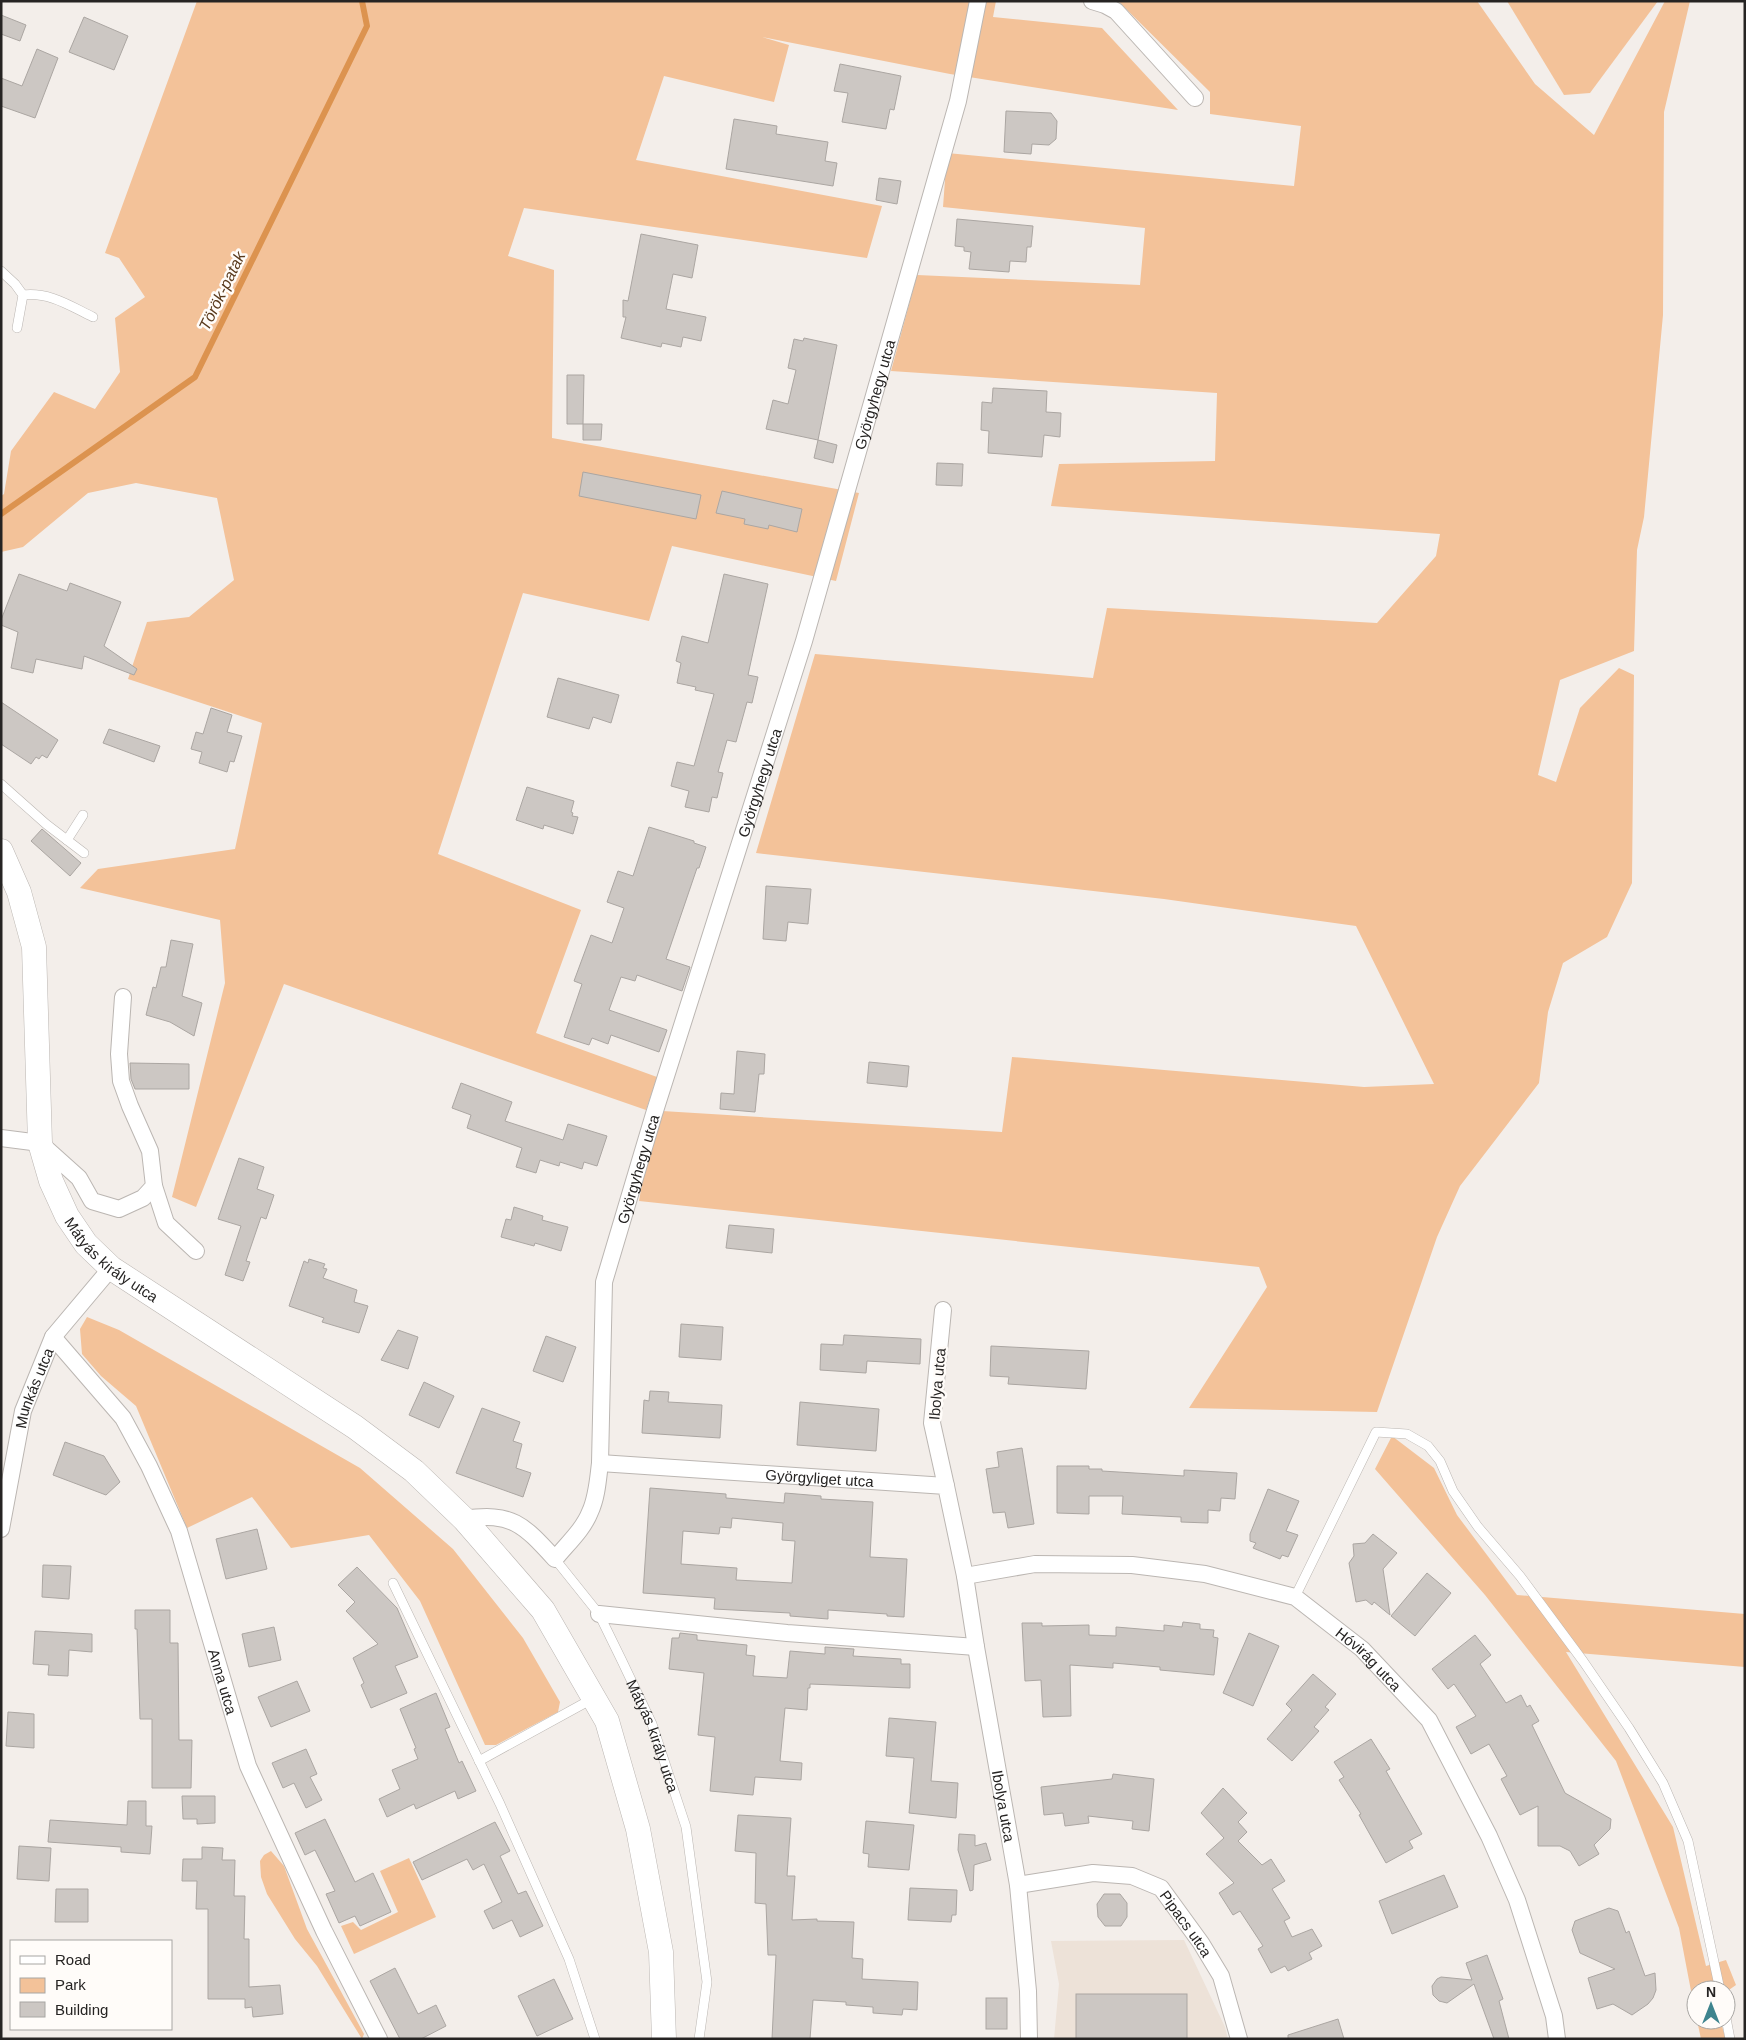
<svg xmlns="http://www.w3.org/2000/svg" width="1746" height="2040" font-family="Arial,sans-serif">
<rect width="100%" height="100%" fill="#f3eeea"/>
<polygon fill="#ede2d8" points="1184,1940 1225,2027 1228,2039 1054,2039 1059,1984 1051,1941"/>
<g fill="#f3c299">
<polygon points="197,1 996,1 993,17 1102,28 1178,110 950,74 762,37 789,45 774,102 664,76 636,160 882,206 867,258 524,208 508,256 554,270 552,438 859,493 836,581 672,546 649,621 523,593 438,854 581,910 536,1033 657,1077 646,1110 1002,1132 1012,1057 1364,1087 1434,1084 1356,926 1164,899 756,853 815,654 1093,678 1107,608 1377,623 1436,556 1440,534 1051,506 1059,464 1215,461 1217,393 891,371 917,275 1140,285 1145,228 943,207 947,153 1294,186 1301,126 1210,114 1210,92 1118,1 1477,1 1535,84 1594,135 1665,1 1690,1 1664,112 1663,315 1644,517 1637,550 1634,651 1560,680 1538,775 1556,782 1580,708 1619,668 1634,675 1632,883 1607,937 1563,963 1548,1012 1539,1083 1460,1186 1437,1237 1377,1412 1189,1408 1267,1287 1259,1267 639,1201 651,1131 659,1112 646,1110 284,984 196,1207 172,1197 225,983 220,920 80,888 98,869 235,849 262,723 128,679 147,622 189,617 234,580 217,498 136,483 88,493 23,547 1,552 1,496 4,494 11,451 54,392 95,409 120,372 115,318 145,297 119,258 105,253"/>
<polygon points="1507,1 1658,1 1590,93 1564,95"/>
<polygon points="87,1317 119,1330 360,1468 453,1549 523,1638 560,1702 558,1712 496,1745 485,1745 420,1601 369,1535 291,1548 252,1497 187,1528 136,1406 101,1376 82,1354 80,1329"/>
<polygon points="1392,1436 1434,1468 1457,1515 1517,1595 1745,1614 1745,1667 1566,1652 1673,1827 1706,1966 1726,1960 1736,1985 1726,1992 1726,1990 1696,1990 1696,2017 1679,1928 1616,1761 1485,1595 1375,1469"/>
<polygon points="271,1851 284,1866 307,1929 364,2034 362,2039 317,1966 295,1939 267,1894 261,1877 260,1861 264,1855"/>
<polygon points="409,1858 436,1917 354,1954 341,1926 353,1922 361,1930 398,1912 380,1871"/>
<polygon points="1697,2020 1720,2020 1726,2039 1701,2039"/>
</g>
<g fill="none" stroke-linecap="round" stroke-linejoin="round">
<polyline stroke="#dc934f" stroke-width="6" points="1,514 195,377 367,26 362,1"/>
</g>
<g fill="#ccc7c3" stroke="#aba6a2" fill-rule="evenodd">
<polygon points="1,15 26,25 20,41 1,34"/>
<polygon points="84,17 128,36 114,70 69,52"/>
<polygon points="37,49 58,58 35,118 1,106 1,78 22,86"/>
<polygon points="840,64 901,76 894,110 890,109 886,129 842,122 848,93 834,91"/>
<polygon points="1006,111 1051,113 1057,121 1056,139 1049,145 1032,144 1031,154 1004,152"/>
<polygon points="734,119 777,126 776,134 828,142 825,161 837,163 833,186 726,169"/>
<polygon points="879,178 901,181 897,204 876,200"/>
<polygon points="957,219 1033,226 1031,247 1027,247 1026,262 1010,261 1009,272 969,269 971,252 964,251 964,247 955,246"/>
<polygon points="641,234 698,245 692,278 673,274 666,309 706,317 701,341 683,337 681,347 662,343 661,347 621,338 626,317 623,317 623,300 628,301"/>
<polygon points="804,338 837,345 818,440 766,429 773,400 788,404 796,370 788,368 794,339 803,341"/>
<polygon points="567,375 584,375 583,424 567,424"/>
<polygon points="993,388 1047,391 1046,412 1061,413 1060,437 1044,435 1042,457 988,453 989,431 981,430 982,402 992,403"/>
<polygon points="583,424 602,424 601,440 583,440"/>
<polygon points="818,440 837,445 833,463 814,458"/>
<polygon points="937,463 963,464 962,486 936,485"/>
<polygon points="583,472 701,495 696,519 579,496"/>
<polygon points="722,491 802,509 797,532 769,525 768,529 744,524 745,519 716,513"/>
<polygon points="19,574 67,591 70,583 121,602 104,646 137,669 134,675 84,656 82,669 36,659 33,673 11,668 18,632 1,625 1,620"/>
<polygon points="724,574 768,584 748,675 758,677 752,703 747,702 736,742 727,740 718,772 723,773 717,798 712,797 709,812 685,807 689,791 671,786 677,762 694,766 714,694 695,690 696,687 677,683 681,663 676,661 682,636 708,643"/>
<polygon points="558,678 619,695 611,723 593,717 589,729 547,717"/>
<polygon points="1,702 58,740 47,758 42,755 39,759 36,757 31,764 1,744"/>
<polygon points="211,708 232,715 227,732 242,736 234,762 230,761 227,772 199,763 202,752 191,749 196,732 203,734"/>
<polygon points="109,729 160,746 154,762 103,743"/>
<polygon points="527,787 574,801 571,812 573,813 572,816 578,817 573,834 544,825 543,829 516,820"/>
<polygon points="649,827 694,841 694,843 706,847 699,868 697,868 666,959 690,967 682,991 637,975 635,981 621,977 609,1010 667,1030 659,1052 611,1035 608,1044 592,1038 589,1045 564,1037 582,984 574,981 591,935 612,943 624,908 607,902 618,871 633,876"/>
<polygon points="42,829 81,863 70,876 31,841"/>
<polygon points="766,886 811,889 808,924 788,922 786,941 763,939"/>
<polygon points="171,940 193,944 182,996 202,1003 194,1036 170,1022 146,1015 153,987 156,988 161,967 166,967"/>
<polygon points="737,1051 765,1054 764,1074 759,1074 755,1112 720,1109 721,1093 734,1094"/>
<polygon points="869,1062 909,1066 907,1087 867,1083"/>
<polygon points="130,1063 189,1064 189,1089 135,1089 131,1079"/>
<polygon points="461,1083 512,1102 505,1121 563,1140 568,1124 607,1136 597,1166 584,1162 582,1169 560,1162 559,1166 540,1160 536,1173 516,1167 522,1148 467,1128 471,1115 452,1108"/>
<polygon points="239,1158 264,1167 257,1189 274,1195 266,1219 261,1217 246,1261 250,1262 243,1281 225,1275 241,1226 218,1219"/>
<polygon points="514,1207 543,1216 542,1220 568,1227 561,1251 535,1243 534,1246 501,1237 506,1219 511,1220"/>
<polygon points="729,1225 774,1229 772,1253 726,1248"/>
<polygon points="309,1259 325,1264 323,1268 327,1269 323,1278 357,1290 354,1302 368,1306 359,1333 322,1322 324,1318 289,1306 304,1261 308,1263"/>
<polygon points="681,1324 723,1327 721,1360 679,1357"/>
<polygon points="398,1330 418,1337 408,1369 381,1360"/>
<polygon points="844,1335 921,1339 920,1364 867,1361 866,1373 820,1370 821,1344 843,1345"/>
<polygon points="546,1336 576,1347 563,1382 533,1371"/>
<polygon points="991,1346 1089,1351 1086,1389 1008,1384 1009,1377 990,1376"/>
<polygon points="424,1382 454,1396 439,1428 409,1415"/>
<polygon points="650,1391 669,1392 668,1402 722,1405 720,1438 642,1433 644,1400 649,1401"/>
<polygon points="800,1402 879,1409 876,1451 797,1445"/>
<polygon points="482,1408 520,1422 513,1441 522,1444 516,1468 531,1473 523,1497 456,1473"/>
<polygon points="65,1442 104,1456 120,1482 106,1495 53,1475"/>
<polygon points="1022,1448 1034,1524 1008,1528 1005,1512 993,1513 986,1469 999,1467 997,1452"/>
<polygon points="1057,1466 1089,1466 1089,1469 1102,1469 1102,1471 1184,1476 1184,1470 1237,1473 1235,1499 1221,1498 1220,1511 1208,1510 1208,1523 1181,1522 1181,1517 1122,1514 1123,1496 1089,1496 1089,1514 1057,1513"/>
<path d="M650 1488 726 1494V1498L784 1503 785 1493 821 1496V1499L873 1502 870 1557 907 1559 904 1617 887 1616V1614L828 1610V1619L790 1616V1613L714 1609 715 1598 643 1593ZM732 1518 783 1523 782 1540 795 1541 792 1583 736 1580 737 1568 681 1564 683 1531 719 1534 720 1527 731 1528Z"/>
<polygon points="1268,1489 1299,1501 1286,1531 1298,1535 1288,1557 1282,1555 1280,1559 1253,1548 1256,1543 1250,1541 1250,1534"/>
<polygon points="257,1529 267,1569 226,1579 216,1539"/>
<polygon points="1373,1534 1397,1553 1383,1569 1390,1615 1374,1602 1372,1605 1366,1600 1356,1602 1349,1563 1354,1556 1353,1544 1365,1543"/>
<polygon points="43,1565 71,1566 69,1599 42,1597"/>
<polygon points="357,1567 397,1608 418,1657 395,1666 407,1693 371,1708 361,1685 364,1683 353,1658 378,1644 346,1611 355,1602 338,1585"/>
<polygon points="1427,1573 1451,1593 1415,1636 1391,1616"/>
<polygon points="135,1610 170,1610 170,1643 178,1643 179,1740 192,1740 191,1788 152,1788 152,1719 140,1719 137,1629 135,1629"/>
<polygon points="1183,1622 1200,1624 1200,1629 1214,1630 1213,1637 1218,1638 1214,1675 1160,1670 1160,1667 1113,1663 1113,1668 1070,1665 1071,1716 1043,1717 1041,1680 1025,1681 1022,1623 1042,1623 1042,1626 1089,1625 1089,1635 1116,1636 1116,1627 1164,1631 1164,1625 1182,1627"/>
<polygon points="274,1627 281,1660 249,1667 242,1634"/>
<polygon points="35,1631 92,1634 92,1652 69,1650 68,1676 48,1675 49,1665 33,1664"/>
<polygon points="680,1633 697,1635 697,1640 747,1645 746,1655 755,1656 753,1676 787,1678 790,1651 825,1654 825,1647 854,1649 853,1656 901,1659 901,1664 910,1664 910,1688 810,1684 810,1688 808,1688 807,1710 785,1708 780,1761 802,1763 801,1780 755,1777 753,1795 710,1791 715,1737 698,1735 704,1673 669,1669 672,1638 679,1638"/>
<polygon points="1249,1633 1279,1646 1253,1706 1223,1693"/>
<polygon points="1475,1635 1491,1655 1480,1664 1506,1703 1521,1695 1527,1707 1530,1705 1539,1721 1532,1725 1565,1793 1611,1819 1610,1829 1594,1845 1599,1854 1579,1866 1570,1851 1560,1846 1538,1846 1538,1806 1520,1815 1501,1779 1507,1776 1489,1744 1471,1754 1456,1727 1476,1716 1454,1684 1448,1689 1432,1669"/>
<polygon points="1313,1674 1336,1694 1325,1707 1329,1710 1314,1727 1319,1731 1292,1761 1267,1739 1292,1710 1286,1704"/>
<polygon points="297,1681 310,1711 271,1727 258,1697"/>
<polygon points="436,1693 450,1727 445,1729 459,1763 462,1761 476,1791 458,1799 455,1791 416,1809 414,1804 387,1817 379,1799 400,1789 392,1770 418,1759 414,1749 416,1748 400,1709"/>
<polygon points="8,1712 34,1714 34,1748 6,1746"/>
<polygon points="889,1718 936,1722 931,1781 958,1783 956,1818 909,1813 914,1758 886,1756"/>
<polygon points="1371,1739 1390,1769 1386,1771 1422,1834 1409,1841 1413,1848 1386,1863 1359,1815 1361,1814 1339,1780 1344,1777 1334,1762"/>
<polygon points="306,1749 317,1774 310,1777 322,1800 306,1808 294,1783 283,1788 272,1763"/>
<polygon points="1113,1774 1154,1779 1149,1831 1132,1829 1133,1821 1088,1816 1089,1823 1065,1826 1063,1813 1044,1815 1041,1787 1112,1779"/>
<polygon points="1223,1788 1247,1813 1238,1822 1247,1832 1238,1841 1262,1865 1271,1859 1285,1881 1272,1889 1290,1918 1284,1921 1292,1937 1312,1929 1322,1946 1309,1953 1312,1959 1288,1971 1285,1966 1271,1973 1258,1949 1263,1946 1240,1911 1233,1915 1219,1893 1234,1883 1206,1854 1224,1838 1201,1813"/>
<polygon points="182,1796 215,1796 215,1823 197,1824 197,1819 183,1819"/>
<polygon points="128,1801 146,1801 146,1826 152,1826 150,1854 121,1852 121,1847 48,1842 50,1820 127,1825"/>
<polygon points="738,1815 791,1818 787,1876 795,1876 792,1920 817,1919 817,1921 854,1922 852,1958 863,1959 862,1979 918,1982 917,2010 903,2009 902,2015 873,2013 873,2007 846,2005 846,2002 813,2000 810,2039 772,2039 776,1955 768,1955 766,1904 755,1903 756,1853 735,1851"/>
<polygon points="325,1819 355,1882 373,1873 391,1912 360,1926 355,1916 339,1923 326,1894 335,1891 315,1850 305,1855 295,1833"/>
<polygon points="866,1821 914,1825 909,1870 868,1867 869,1854 863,1853"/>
<polygon points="495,1822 510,1851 500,1856 518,1894 526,1891 543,1926 520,1937 512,1920 493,1929 484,1911 502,1902 484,1864 473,1870 467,1859 422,1880 413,1862"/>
<polygon points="959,1834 975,1835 975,1846 986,1843 991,1860 974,1865 973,1890 970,1891 958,1850"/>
<polygon points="19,1846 51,1848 49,1881 17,1879"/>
<polygon points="202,1847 223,1848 222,1860 235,1860 234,1896 245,1896 244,1939 249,1939 249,1987 280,1985 283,2014 253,2017 252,2007 245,2008 245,1999 208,1999 208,1909 196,1909 197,1881 182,1881 183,1859 202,1859"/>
<polygon points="1444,1875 1458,1907 1392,1934 1379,1901"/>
<polygon points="910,1888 957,1890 956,1915 952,1915 951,1922 908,1920"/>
<polygon points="56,1889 88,1889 88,1922 55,1922"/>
<polygon points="1104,1894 1120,1894 1127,1903 1127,1917 1121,1926 1105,1926 1098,1917 1097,1904"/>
<polygon points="1609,1908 1618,1911 1626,1933 1629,1931 1645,1976 1655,1973 1656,1990 1653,1998 1648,2004 1632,2015 1613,2004 1597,2009 1588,1978 1615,1969 1580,1953 1572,1930 1575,1921"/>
<polygon points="1487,1955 1503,1999 1499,2001 1509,2039 1494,2039 1474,1984 1447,2003 1439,2001 1433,1995 1432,1986 1437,1979 1441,1977 1472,1980 1466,1963"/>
<polygon points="395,1968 418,2014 436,2005 446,2026 421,2039 400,2039 370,1981"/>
<polygon points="554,1979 573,2019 537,2036 518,1996"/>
<rect x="1076" y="1994" width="111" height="45"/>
<rect x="986" y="1998" width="21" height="31"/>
<polygon points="1338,2019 1344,2039 1288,2039 1288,2035"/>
</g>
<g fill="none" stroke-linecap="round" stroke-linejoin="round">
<defs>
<g id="lane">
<polyline points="1,271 15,284 23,295 17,328"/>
<path d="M23 295C50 292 70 306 93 317"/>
<polyline points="1,784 46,824 84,853"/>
<polyline points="67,840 83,815"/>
<path id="s1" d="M555 1559 599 1614 622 1661 652 1724 686 1827 707 1982 699 2039"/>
<polyline points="393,1583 500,1804 569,1959 595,2039"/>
<polyline points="1295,1597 1376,1432 1407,1434 1428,1446 1440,1461 1453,1491 1478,1527 1520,1576 1583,1661 1629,1728 1663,1783 1688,1841 1720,1990"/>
<polyline points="479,1761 592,1699"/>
<polyline points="1726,2018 1730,2039"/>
</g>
<g id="street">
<polyline points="1092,1 1105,5 1116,11 1195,98"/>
<polyline points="1,1138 40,1143 79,1178 92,1201 119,1209 143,1198 154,1186 150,1151 130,1106 121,1081 119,1054 123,997"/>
<polyline points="154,1186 166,1223 196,1251"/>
<polyline points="943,1310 932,1423 946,1486"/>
<path id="s2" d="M53 1337 123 1418 149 1466 179 1531 248 1766 324 1931 379 2039"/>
<path id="s3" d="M600 1463 946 1486 965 1576 976 1647 1018 1885 1028 1991 1029 2039"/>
<path id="s4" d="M464 1519C512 1512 523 1524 555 1559 567 1544 583 1530 590 1512 597 1497 598 1479 600 1463L604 1282 654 1114 804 641 958 101 978 1"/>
<path id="s5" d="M1 1529 23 1411 53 1337 111 1268"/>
<path id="s6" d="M965 1576 1035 1564 1132 1565 1205 1574 1295 1597 1362 1649 1429 1720 1489 1836 1517 1900 1554 2016 1557 2039"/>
<polyline points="599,1614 787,1633 976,1647"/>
<path id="s7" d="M1018 1885 1093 1873 1132 1876 1161 1888 1201 1943 1221 1976 1239 2039"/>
</g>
<g id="secondary">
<path id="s8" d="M1 851 19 892 34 947 40 1143 51 1181 67 1216 86 1244 111 1268 355 1427 414 1471 464 1519 543 1610 607 1721 638 1829 661 1952 664 2039"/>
</g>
</defs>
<use href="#lane" stroke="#bbb6b2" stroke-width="10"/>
<use href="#street" stroke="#bbb6b2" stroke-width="18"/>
<use href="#secondary" stroke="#bbb6b2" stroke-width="25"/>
<use href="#lane" stroke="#fff" stroke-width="9"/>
<use href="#street" stroke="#fff" stroke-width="16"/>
<use href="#secondary" stroke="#fff" stroke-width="24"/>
</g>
<g text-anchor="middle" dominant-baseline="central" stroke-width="5" stroke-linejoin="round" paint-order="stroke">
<g font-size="15" fill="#262423" stroke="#fffcf9">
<text stroke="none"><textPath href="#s4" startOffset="1324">Györgyhegy utca</textPath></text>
<text stroke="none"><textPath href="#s4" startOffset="919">Györgyhegy utca</textPath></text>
<text stroke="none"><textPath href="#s4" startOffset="514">Györgyhegy utca</textPath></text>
<text stroke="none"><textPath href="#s8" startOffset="439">Mátyás király utca</textPath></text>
<text transform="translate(937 1384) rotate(-85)">Ibolya utca</text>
<text stroke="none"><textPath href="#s5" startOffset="145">Munkás utca</textPath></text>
<text stroke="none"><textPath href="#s3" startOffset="220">Györgyliget utca</textPath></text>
<text stroke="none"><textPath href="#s6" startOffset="431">Hóvirág utca</textPath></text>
<text stroke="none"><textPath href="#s2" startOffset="390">Anna utca</textPath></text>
<text stroke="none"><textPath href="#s1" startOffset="204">Mátyás király utca</textPath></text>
<text stroke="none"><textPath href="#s3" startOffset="672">Ibolya utca</textPath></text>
<text stroke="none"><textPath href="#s7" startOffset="190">Pipacs utca</textPath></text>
</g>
<g font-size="16" font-style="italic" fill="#593a1d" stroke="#fffcf9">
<text transform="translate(222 291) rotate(-64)">Török-patak</text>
</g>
</g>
<rect width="1746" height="2040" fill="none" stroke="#262423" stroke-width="5"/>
<rect x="10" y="1940" width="162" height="90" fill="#fffcf9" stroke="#a8a6a3"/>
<rect x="20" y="1956" width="25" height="8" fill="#ffffff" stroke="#a8a6a3"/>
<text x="55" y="1965" font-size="15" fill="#262423">Road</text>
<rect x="20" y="1978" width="25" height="15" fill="#f3c299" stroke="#a8a6a3"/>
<text x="55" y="1990" font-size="15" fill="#262423">Park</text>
<rect x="20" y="2002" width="25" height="15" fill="#ccc7c3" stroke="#a8a6a3"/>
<text x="55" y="2015" font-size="15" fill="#262423">Building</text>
<g transform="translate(1711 2005)"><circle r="24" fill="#fffcf9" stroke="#a8a6a3"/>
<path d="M0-4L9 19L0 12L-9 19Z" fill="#3e848e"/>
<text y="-8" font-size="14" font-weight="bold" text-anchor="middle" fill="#262423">N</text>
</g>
</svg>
